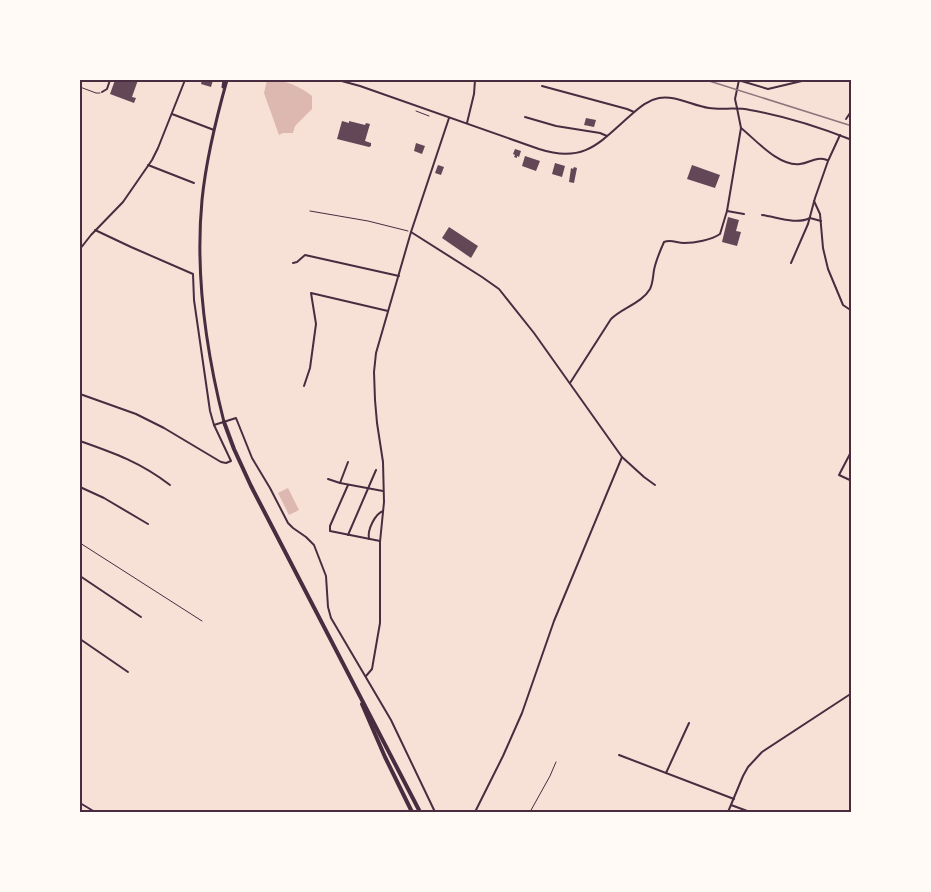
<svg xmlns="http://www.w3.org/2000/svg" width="931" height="892" font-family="Rubik,sans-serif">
<rect width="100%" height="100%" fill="#f7e1d7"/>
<g fill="#dcb8b0">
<path d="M267 80C282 79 301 86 312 96V109L295 126 293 133H283L279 135 264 93Z"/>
<polygon points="288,488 299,510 289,515 278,493"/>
</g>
<g fill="#644757">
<polygon points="115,80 138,80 132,97 136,98 134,103 110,94"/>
<polygon points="202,80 213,80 211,87 201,84"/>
<polygon points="586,118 596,120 594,127 584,125"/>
<polygon points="342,121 349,123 349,121 365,125 366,123 370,124 365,141 371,143 371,146 369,147 337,139"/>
<polygon points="416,143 425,146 422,154 414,151"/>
<polygon points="515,149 521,151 519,157 517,156 517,158 514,157 515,155 513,154"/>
<polygon points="525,156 540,161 536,171 522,166"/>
<polygon points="555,163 565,166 562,177 552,174"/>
<polygon points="438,165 444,167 441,175 435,173"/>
<polygon points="692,165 720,175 715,188 687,179"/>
<polygon points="574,167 577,168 574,183 569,182 571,168 573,169"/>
<polygon points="728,217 739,220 736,231 741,232 737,246 722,242"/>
<polygon points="449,227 478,246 471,258 442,238"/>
</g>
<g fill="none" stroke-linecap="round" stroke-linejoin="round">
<g stroke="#4a2c40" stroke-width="1">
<polyline points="416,111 429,116"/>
<polyline points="80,543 202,621"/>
</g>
<g stroke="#4a2c40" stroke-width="1">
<polyline points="80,87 96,93 100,93"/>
<polyline points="310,211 368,221 408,231"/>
<polyline points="530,812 550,776 556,762"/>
</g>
<g stroke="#4a2c40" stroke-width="2">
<polyline points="738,80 768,89 806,80"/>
<polyline points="542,86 627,109 634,112"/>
<polyline points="102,92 107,89 110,80"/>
<polyline points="172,114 214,130"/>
<polyline points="525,117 556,126 600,133 607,136"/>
<polyline points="846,119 852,110"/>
<polyline points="467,123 474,94 475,80"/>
<path d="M741 128C756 140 779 167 800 164 810 163 816 156 827 160"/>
<polyline points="148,165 194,183"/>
<polyline points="814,201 820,214 823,248 828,269 843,305 852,311"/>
<polyline points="727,211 744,214"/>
<path d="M762 215C777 217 796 225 810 218L821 221"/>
<polyline points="411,232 482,277 499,289 534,333 622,457 644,477 655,485"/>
<polyline points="80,249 91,235 123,202 152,160 158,148 185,80"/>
<polyline points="293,263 297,262 305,255 399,276"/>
<polyline points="791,263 808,224 815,198 828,161 840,135"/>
<path d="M570 383 611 319C622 308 642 303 650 289 653 283 653 276 654 270 656 260 660 251 664 242 671 239 677 243 684 243 695 243 711 240 720 234L727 211 741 128 737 108"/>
<polyline points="304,386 310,368 316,324 311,293 388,311"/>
<polyline points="80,394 136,414 164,428 221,462 226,463 231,461 214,425 210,411 194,300 193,274 131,247 95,230"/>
<polyline points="214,425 236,418 252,458 270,488 288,523 293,528 306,537 314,545 326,576 328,607 331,618 391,720 435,812"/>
<path d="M80 441C114 453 140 462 170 485"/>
<polyline points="852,450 839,475 852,481"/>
<polyline points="328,479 340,483 383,491"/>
<polyline points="340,483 348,462"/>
<polyline points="348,485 330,526 330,531 380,541"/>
<polyline points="80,487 104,498 148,524"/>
<polyline points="348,535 376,470"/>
<path d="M369 539C367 530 375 514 383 511"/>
<polyline points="80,576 141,617"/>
<polyline points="80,639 128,672"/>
<polyline points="366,676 372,669 380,623 380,542 384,502 383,462 377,423 375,400 374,372 376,353 411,232 449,118"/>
<polyline points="619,755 734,799"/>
<polyline points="666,773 689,723"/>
<polyline points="80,803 95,812"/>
<polyline points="731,805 750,812"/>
<polyline points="475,812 503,756 522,713 554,621 622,457"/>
<polyline points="728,812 743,776 748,767 762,752 852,693"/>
</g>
<g stroke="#4a2c40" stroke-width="2">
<path d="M338 80 360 86 539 149C585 164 600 142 632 114 640 107 648 100 659 98 676 95 693 106 709 108 722 110 736 107 750 110 784 116 819 127 852 140"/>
<polyline points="737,108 735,99 739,80"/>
</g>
<g stroke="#4a2c40" stroke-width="3">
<polyline points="223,87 224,80"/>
<path d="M224 422C206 351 195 274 202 200 206 160 216 119 227 80"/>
</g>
<g stroke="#4a2c40" stroke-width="4">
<polyline points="224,422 234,449 251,486 420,812"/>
<polyline points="362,704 385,757 412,812"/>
</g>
<polyline stroke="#8f747c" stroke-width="1.5" points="706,80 852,126"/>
</g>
<rect width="931" height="892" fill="none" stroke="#fffaf5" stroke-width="162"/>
<rect x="81" y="81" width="769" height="730" fill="none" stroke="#4a2c40" stroke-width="2"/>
</svg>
